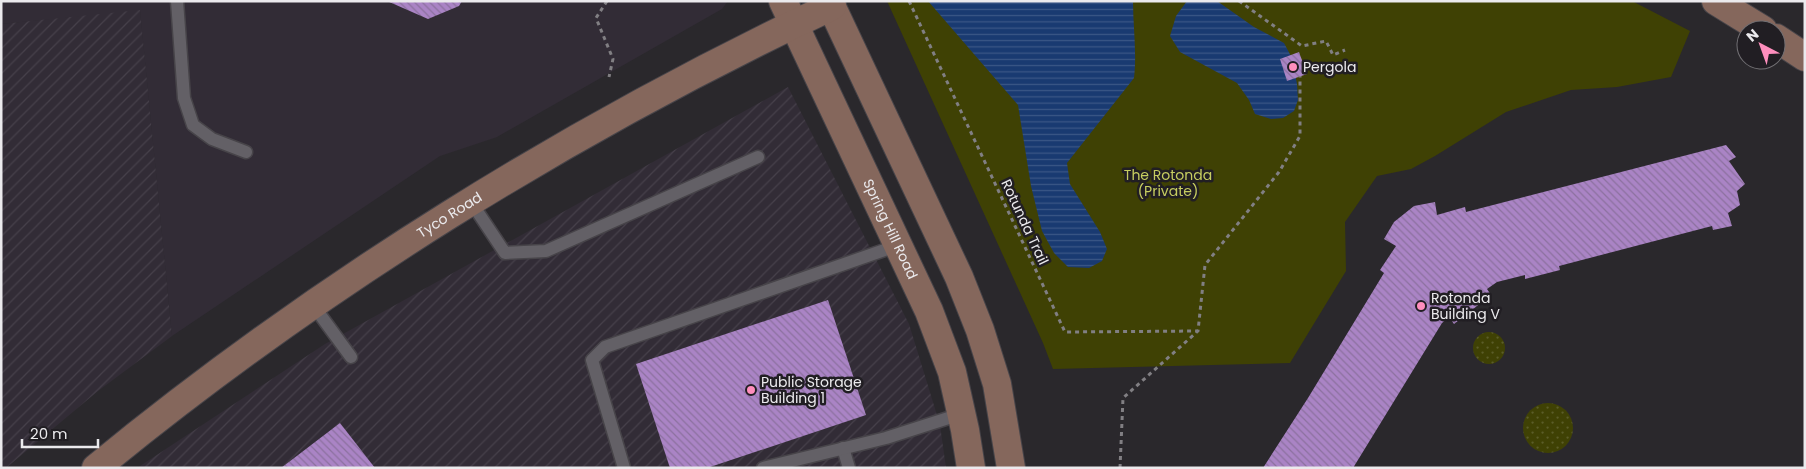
<svg xmlns="http://www.w3.org/2000/svg" width="1806" height="469" font-family="Poppins,sans-serif">
<defs>
<pattern id="industrial-furrows" width="10" height="10" patternUnits="userSpaceOnUse" patternTransform="scale(1.25)"><rect width="10" height="10" fill="#322c36"/><path d="M-1 1l2-2M0 10L10 0M9 11l2-2" fill="none" stroke="#46404a"/></pattern>
<pattern id="garden-dots" width="8" height="8" patternUnits="userSpaceOnUse" patternTransform="scale(1.25)"><rect width="8" height="8" fill="#3f4104"/><path d="M2 2h.1M6 6h.1" fill="none" stroke="#5b5d29" stroke-width="1.8" stroke-linecap="round"/></pattern>
<pattern id="water-rules" width="6" height="5" patternUnits="userSpaceOnUse" patternTransform="scale(1.25)"><rect width="6" height="5" fill="#193a71"/><path d="M0 2.5h6" fill="none" stroke="#3b5786"/></pattern>
<pattern id="building-back-hatch" width="6" height="6" patternUnits="userSpaceOnUse" patternTransform="scale(1.25)"><rect width="6" height="6" fill="#aa84c5"/><path d="M-1 5l2 2M0 0l6 6M5-1l2 2" fill="none" stroke="#8c719f"/></pattern>
</defs>
<rect width="100%" height="100%" fill="#2a282c"/>
<polygon fill="#322c36" points="1,1 728,1 722,9 497,137 440,156 172,336 140,11 1,24"/>
<g fill="url(#industrial-furrows)">
<polygon points="140,10 172,336 98,391 6,468 1,468 1,24"/>
<polygon points="788,87 909,324 940,425 946,468 137,468 325,344"/>
</g>
<polygon fill="#3f4104" points="887,1 1632,1 1690,31 1671,77 1617,87 1571,90 1506,112 1435,156 1411,169 1377,176 1345,222 1346,271 1290,363 1053,369 1043,343"/>
<g fill="url(#garden-dots)">
<circle cx="1489" cy="348" r="16"/>
<circle cx="1548" cy="428" r="25"/>
</g>
<g fill="url(#water-rules)">
<path d="M928 1H1133C1133 26 1137 54 1134 78L1067 163 1070 184 1100 232 1107 249 1102 261 1089 268 1068 267 1054 253 1042 231 1031 186 1018 105Z"/>
<polygon points="1187,1 1217,1 1254,27 1284,43 1292,58 1297,84 1298,100 1294,111 1283,118 1271,119 1255,114 1249,100 1237,83 1180,52 1170,36 1176,16"/>
</g>
<g fill="url(#building-back-hatch)">
<polygon points="387,1 462,1 459,6 428,19"/>
<polygon points="1299,52 1307,74 1287,81 1280,59"/>
<polygon points="1726,145 1736,157 1729,161 1745,184 1737,191 1740,205 1728,213 1732,226 1713,230 1712,226 1559,266 1560,270 1525,279 1525,275 1497,282 1487,289 1491,295 1454,324 1449,317 1442,323 1353,468 1263,468 1308,398 1384,273 1380,270 1396,246 1384,239 1394,222 1414,206 1435,202 1437,215 1465,207 1466,212"/>
<polygon points="828,300 866,415 707,468 670,468 636,364"/>
<polygon points="340,423 375,468 281,468"/>
</g>
<g fill="none" stroke-linecap="round" stroke-linejoin="round">
<defs>
<g id="lane">
<polyline points="177,1 184,98 193,125 212,139 246,152"/>
<polyline points="471,202 505,253 546,251 758,157"/>
<polyline points="313,305 351,357"/>
<polyline points="843,448 849,468"/>
<polyline points="624,468 592,360 605,347 899,245"/>
<polyline points="763,468 886,438 961,414"/>
</g>
<g id="secondary">
<path id="s1" d="M783 1 929 311 952 372 965 430 971 468"/>
<polyline points="829,1 959,277 980,330 997,384 1011,468"/>
<polyline points="1716,1 1763,30"/>
<polyline points="1776,38 1805,57"/>
<path id="s2" d="M96 468C319 285 571 129 832 6"/>
</g>
</defs>
<use href="#lane" stroke="#474449" stroke-width="15"/>
<use href="#secondary" stroke="#474449" stroke-width="30"/>
<g stroke="#817f83" stroke-width="3" stroke-dasharray="4 4" stroke-linecap="butt">
<polyline points="607,1 596,18 613,59 609,77"/>
<polyline points="909,1 1065,332 1198,331"/>
<polyline points="1239,1 1302,46 1326,41 1333,55 1345,50"/>
<polyline points="1120,468 1123,398 1198,331 1205,265 1279,172 1300,136 1300,76"/>
</g>
<use href="#lane" stroke="#636066" stroke-width="12"/>
<use href="#secondary" stroke="#85675c" stroke-width="28"/>
</g>
<g fill="#fe8ebd" stroke="#211e23" stroke-width="2">
<circle cx="1293" cy="67" r="5"/>
<circle cx="1421" cy="306" r="5"/>
<circle cx="751" cy="390" r="5"/>
</g>
<g text-anchor="middle" dominant-baseline="central" stroke-width="5" stroke-linejoin="round" paint-order="stroke">
<g font-size="14" fill="#ebeaed" stroke="#211e23" text-anchor="start">
<text x="1303" y="67">Pergola</text>
<text x="1431" y="298">Rotonda<tspan x="1431" dy="16">Building V</tspan></text>
<text x="761" y="382">Public Storage<tspan x="761" dy="16">Building 1</tspan></text>
</g>
<g font-size="14" fill="#c6cd60" stroke="#211e23">
<text x="1168" y="175">The Rotonda<tspan x="1168" dy="16">(Private)</tspan></text>
</g>
<g font-size="14" fill="#ebeaed" stroke="#211e23">
<text stroke="none"><textPath href="#s2" startOffset="435">Tyco Road</textPath></text>
<text transform="translate(1025 222) rotate(65)">Rotunda Trail</text>
<text stroke="none"><textPath href="#s1" startOffset="252">Spring Hill Road</textPath></text>
</g>
</g>
<rect width="1806" height="469" fill="none" stroke="#ebeaed" stroke-width="5"/>
<g transform="translate(1761 45) rotate(319)"><circle r="24" fill="#211e23" stroke="#727074"/>
<path d="M0-4L9 19L0 12L-9 19Z" fill="#fe8ebd"/>
<text y="-8" font-size="14" font-weight="bold" text-anchor="middle" fill="#ebeaed">N</text>
</g>
<path d="M22 439v8h76v-8" fill="none" stroke="#ebeaed" stroke-width="2.5"/>
<text x="30" y="439" font-size="15" fill="#ebeaed" stroke="#211e23" stroke-width="4" paint-order="stroke">20 m</text>
</svg>
